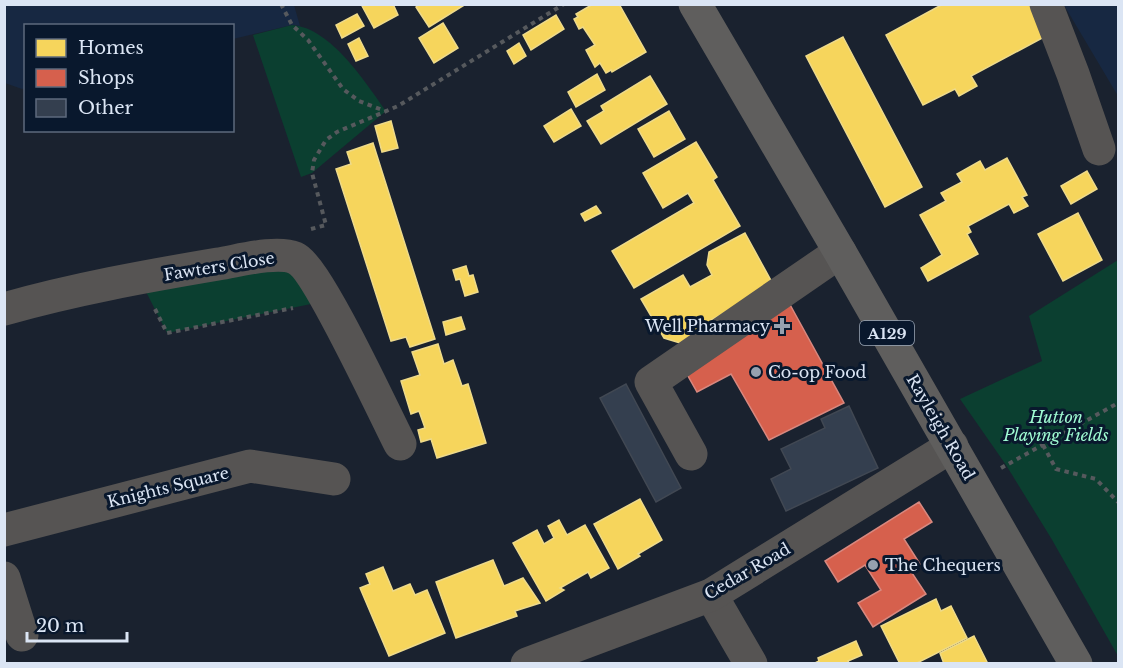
<svg xmlns="http://www.w3.org/2000/svg" width="1123" height="668" font-family="'Libre Baskerville',serif">
<rect width="100%" height="100%" fill="#1a222f"/>
<g fill="#172842">
<polygon points="4,5 294,5 300,26 292,25 233,39 232,26 26,26 25,88 22,89 5,83"/>
<polygon points="1064,5 1118,5 1118,96"/>
</g>
<g fill="#0b3f30">
<path d="M292 25C331 28 365 82 386 111L312 173 301 177 253 35Z"/>
<polygon points="276,255 326,301 167,333 139,278"/>
<polygon points="1118,260 1118,656 1051,538 1006,465 960,399 1042,361 1029,316"/>
</g>
<g fill="#f6d55c" stroke="#eeda8a" stroke-width="1.5">
<polygon points="361,4 393,4 398,15 374,28"/>
<polygon points="419,4 466,4 429,27 416,7"/>
<polygon points="593,4 619,4 646,52 612,72 611,70 606,73 600,63 595,67 586,50 595,45 583,27 579,29 574,19 578,17 576,14"/>
<polygon points="943,4 1032,4 1048,35 971,76 977,86 959,96 955,89 923,105 886,35"/>
<polygon points="357,14 364,26 342,38 336,25"/>
<polygon points="556,15 564,29 531,50 523,35"/>
<polygon points="443,23 458,48 434,63 419,38"/>
<polygon points="843,37 922,187 885,207 806,56"/>
<polygon points="359,38 368,56 356,61 348,44"/>
<polygon points="519,43 526,56 514,64 507,51"/>
<polygon points="597,74 605,90 576,107 568,92"/>
<polygon points="650,76 667,104 601,144 587,121 604,111 601,106"/>
<polygon points="571,109 581,126 554,142 544,126"/>
<polygon points="669,111 685,139 654,157 638,129"/>
<polygon points="391,121 398,148 382,152 375,126"/>
<polygon points="696,142 717,177 713,180 740,226 634,288 612,251 694,203 688,193 663,208 643,173"/>
<polygon points="373,143 435,339 410,347 406,337 391,341 336,169 351,164 347,152"/>
<polygon points="1007,158 1027,195 1022,197 1028,206 1014,213 1009,204 968,226 971,232 967,234 978,254 928,281 921,268 942,255 920,215 946,201 941,193 962,182 957,174 980,161 985,170"/>
<polygon points="1087,171 1097,189 1071,204 1061,186"/>
<polygon points="596,206 601,213 585,221 581,214"/>
<polygon points="1078,213 1102,260 1063,281 1038,234"/>
<polygon points="745,233 774,286 711,320 714,325 680,343 664,338 641,299 683,275 690,287 712,275 707,265 709,252"/>
<polygon points="466,266 469,276 473,275 478,292 465,296 460,279 456,280 453,270"/>
<polygon points="461,317 465,329 446,335 443,322"/>
<polygon points="438,344 444,364 453,360 462,386 468,384 486,443 437,458 431,439 421,442 418,430 425,428 419,411 411,414 401,381 420,375 412,352"/>
<polygon points="640,499 662,540 638,554 640,556 618,569 594,524"/>
<polygon points="559,520 567,535 585,525 609,568 591,578 588,572 560,588 564,590 546,601 513,543 537,530 544,544 554,538 548,526"/>
<polygon points="493,560 504,586 523,578 540,603 515,611 517,616 456,638 436,582"/>
<polygon points="383,567 393,591 410,584 415,595 427,590 445,633 389,656 360,588 370,584 366,574"/>
<polygon points="936,599 941,611 951,606 967,638 915,664 900,664 881,626"/>
<polygon points="974,636 988,664 944,664 940,653"/>
<polygon points="856,641 862,655 848,661 849,664 813,664 819,661 818,658"/>
</g>
<g fill="#d6604d" stroke="#d8887f" stroke-width="1.5">
<polygon points="788,301 844,403 769,440 731,374 697,392 684,369"/>
<polygon points="919,502 932,522 904,539 920,564 910,570 926,594 873,627 858,603 881,590 865,565 838,582 825,561"/>
</g>
<g fill="#343f4f" stroke="#414853" stroke-width="1.5">
<polygon points="626,384 681,488 656,502 600,398"/>
<polygon points="849,406 878,468 786,511 771,479 791,469 781,449 825,428 821,419"/>
</g>
<g fill="none" stroke-linecap="round" stroke-linejoin="round">
<g stroke="#56595d" stroke-width="4" stroke-dasharray="4.5 4.5" stroke-linecap="butt">
<polyline points="281,4 292,25 308,40 343,89 359,101 385,111"/>
<polyline points="311,229 326,225 312,173 314,160 326,140 337,132 398,106 564,4"/>
<polyline points="155,309 167,333 293,308"/>
<polyline points="1043,445 1056,469 1096,479 1118,502"/>
<polyline points="1001,468 1118,403"/>
</g>
<g stroke="#565453" stroke-width="33">
<polyline points="1046,4 1073,74 1099,149"/>
<path d="M4 309C75 289 147 276 218 264 238 261 276 250 295 258 317 267 385 415 400 444"/>
<polyline points="691,454 651,382 840,252"/>
<polyline points="4,530 250,466 334,479"/>
<polyline points="4,578 22,635"/>
<polyline points="711,595 751,664"/>
<polyline points="527,664 711,595 952,446"/>
</g>
<polyline stroke="#5f5e5d" stroke-width="33" points="695,4 840,252 1076,664"/>
</g>
<g fill="#97a1af" stroke="#09182d" stroke-width="2">
<path d="M779 317h6v6h6v6h-6v6h-6v-6h-6v-6h6z"/>
<circle cx="756" cy="372" r="6"/>
<circle cx="873" cy="565" r="6"/>
</g>
<g text-anchor="middle" dominant-baseline="central" stroke-width="6" stroke-linejoin="round" paint-order="stroke">
<rect fill="#09182d" stroke="#9ca8b8" stroke-width="1.5" x="860" y="321" width="54" height="24" rx="4.5"/>
<g font-size="15" font-weight="bold" fill="#dbe5f4">
<text x="887" y="333">A129</text>
</g>
<g font-size="16" fill="#dbe5f4" stroke="#09182d">
<text transform="translate(219 266) rotate(-9)">Fawters Close</text>
<text transform="translate(941 427) rotate(60)">Rayleigh Road</text>
<text transform="translate(168 487) rotate(-14)">Knights Square</text>
<text transform="translate(747 571) rotate(-30)">Cedar Road</text>
</g>
<g font-size="16" fill="#dbe5f4" stroke="#09182d" text-anchor="start">
<text x="770" y="326" text-anchor="end">Well Pharmacy</text>
<text x="768" y="372">Co-op Food</text>
<text x="885" y="565">The Chequers</text>
</g>
<g font-size="16" font-style="italic" fill="#9ffbd2" stroke="#09182d">
<text x="1056" y="417">Hutton<tspan x="1056" dy="18">Playing Fields</tspan></text>
</g>
</g>
<rect width="1123" height="668" fill="none" stroke="#dbe5f4" stroke-width="12"/>
<rect x="24" y="24" width="210" height="108" fill="#09182d" stroke="#5d6a7d" stroke-width="1.5"/>
<rect x="36" y="39" width="30" height="18" fill="#f6d55c" stroke="#5d6a7d" stroke-width="1.5"/>
<text x="78" y="54" font-size="18" fill="#dbe5f4">Homes</text>
<rect x="36" y="69" width="30" height="18" fill="#d6604d" stroke="#5d6a7d" stroke-width="1.5"/>
<text x="78" y="84" font-size="18" fill="#dbe5f4">Shops</text>
<rect x="36" y="99" width="30" height="18" fill="#343f4f" stroke="#5d6a7d" stroke-width="1.5"/>
<text x="78" y="114" font-size="18" fill="#dbe5f4">Other</text>
<path d="M27 632v9h100v-9" fill="none" stroke="#dbe5f4" stroke-width="3"/>
<text x="36" y="632" font-size="18" fill="#dbe5f4" stroke="#09182d" stroke-width="4.5" paint-order="stroke">20 m</text>
</svg>
